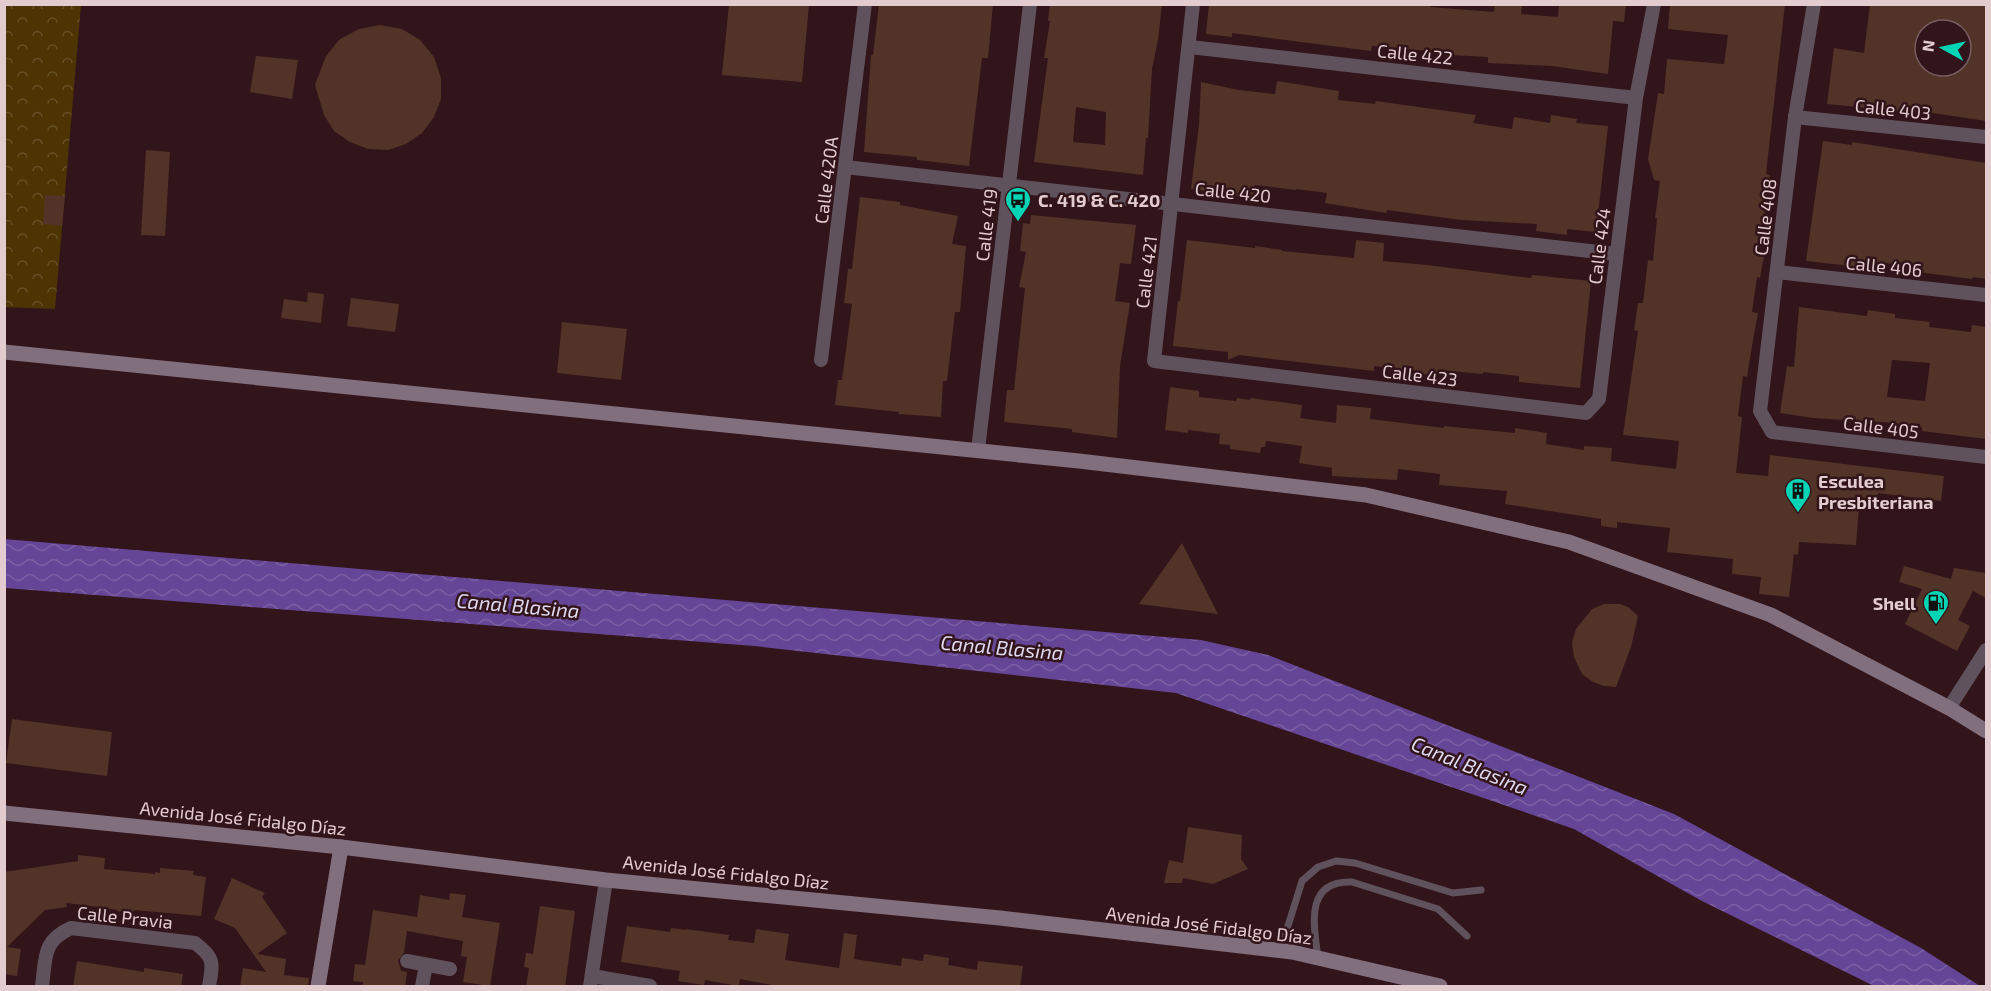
<svg xmlns="http://www.w3.org/2000/svg" width="1991" height="991" font-family="'Exo 2',sans-serif">
<defs>
<pattern id="park-crowns" width="20" height="18" patternUnits="userSpaceOnUse" patternTransform="scale(1.5)"><rect width="20" height="18" fill="#4e3403"/><path d="M2 6a3 3 0 1 1 6 0M12 15a3 3 0 1 1 6 0" fill="none" stroke="#675027"/></pattern>
<pattern id="water-waves" width="16" height="10" patternUnits="userSpaceOnUse" patternTransform="scale(1.5)"><rect width="16" height="10" fill="#654596"/><path d="M0 5q4-4 8 0t8 0" fill="none" stroke="#7b5fa4"/></pattern>
</defs>
<rect width="100%" height="100%" fill="#32141b"/>
<polygon fill="url(#park-crowns)" points="5,5 81,5 55,309 5,307"/>
<polygon fill="url(#water-waves)" points="4,539 1201,640 1268,655 1674,814 1921,948 1980,986 1874,986 1700,900 1574,829 1176,693 754,646 5,588"/>
<g fill="#523327" fill-rule="evenodd">
<polygon points="729,4 809,4 802,82 722,75"/>
<polygon points="879,4 993,4 988,58 982,58 969,166 917,160 917,157 864,152 871,55 873,55"/>
<path d="M1050 4H1162L1158 40 1152 69 1148 138H1146L1143 175 1034 162 1048 58H1044L1050 21H1048ZM1076 107 1106 112 1105 145 1073 142Z"/>
<polygon points="1209,4 1430,4 1430,7 1494,12 1495,4 1522,4 1521,14 1558,17 1559,4 1626,4 1624,22 1613,21 1608,74 1552,66 1488,63 1488,57 1451,55 1451,53 1372,46 1371,51 1232,33 1232,37 1206,34"/>
<polygon points="1670,4 1785,4 1766,174 1770,175 1759,250 1765,251 1760,278 1757,277 1752,312 1758,313 1753,340 1747,377 1743,376 1738,416 1742,417 1736,473 1768,476 1770,455 1944,476 1941,501 1878,493 1876,508 1859,507 1856,545 1799,542 1798,555 1794,554 1789,597 1759,594 1761,577 1732,574 1733,559 1667,552 1670,528 1617,522 1617,528 1601,526 1601,519 1505,504 1507,491 1439,485 1440,474 1398,469 1397,480 1332,476 1332,468 1299,463 1302,446 1266,441 1265,447 1261,447 1260,453 1230,449 1230,445 1219,444 1220,434 1188,430 1188,433 1165,430 1170,387 1199,391 1199,397 1236,401 1237,398 1250,400 1251,398 1302,405 1300,418 1336,423 1337,405 1371,408 1370,419 1444,428 1444,426 1515,433 1515,428 1547,433 1546,444 1584,450 1584,446 1612,448 1611,461 1676,469 1679,441 1623,435 1638,331 1634,330 1638,303 1643,303 1648,260 1653,261 1657,218 1655,218 1660,181 1654,180 1648,159 1658,93 1664,94 1667,59 1724,64 1728,35 1668,29"/>
<path d="M1870 4H1986V121L1920 111V113L1827 104 1834 48 1864 53ZM1925 30H1961V66H1925Z"/>
<polygon points="380,25 402,29 420,40 434,57 441,78 441,99 434,117 422,133 406,144 388,150 368,149 350,142 334,131 324,115 315,85 326,56 340,39 359,29"/>
<polygon points="256,56 298,60 292,99 250,92"/>
<polygon points="1277,81 1339,91 1338,100 1375,104 1376,101 1476,115 1473,123 1512,129 1514,117 1550,123 1551,115 1577,119 1576,123 1608,126 1596,232 1567,229 1567,235 1536,231 1537,224 1461,220 1387,210 1386,213 1325,203 1327,193 1296,189 1296,190 1255,185 1254,198 1191,189 1199,125 1201,82 1239,90 1275,94"/>
<polygon points="1823,141 1852,145 1852,142 1986,163 1986,279 1973,277 1972,279 1910,271 1910,266 1869,261 1869,268 1806,261"/>
<polygon points="146,150 170,152 165,236 141,235"/>
<polygon points="45,195 65,196 62,226 43,224"/>
<polygon points="860,197 900,202 900,205 958,216 952,244 966,246 960,312 955,312 947,381 943,381 941,417 899,414 899,412 835,405 838,380 842,380 852,304 844,303 848,269 852,269"/>
<polygon points="1031,215 1136,225 1131,264 1120,263 1115,301 1130,303 1120,366 1117,438 1072,432 1072,429 1004,422 1007,390 1014,390 1025,288 1019,287 1026,252 1020,251 1023,223 1030,224"/>
<polygon points="1187,240 1255,248 1255,246 1282,250 1282,251 1354,258 1356,240 1384,243 1383,261 1427,265 1531,278 1532,275 1591,281 1580,388 1519,382 1519,376 1483,372 1483,374 1439,370 1438,375 1421,374 1422,371 1374,366 1374,371 1239,355 1228,360 1228,352 1173,346 1178,301 1180,301"/>
<polygon points="308,292 324,294 321,323 281,318 284,299 307,302"/>
<polygon points="351,298 399,304 395,332 347,326"/>
<path d="M1799 307 1867 316 1868 310 1895 314V318L1930 322 1929 327 1971 332 1972 325 1986 327V439L1922 431V427L1897 425V423L1813 418 1780 413 1787 366 1794 367ZM1892 360 1930 363 1925 401 1887 397Z"/>
<polygon points="562,322 627,329 621,380 557,373"/>
<polygon points="1182,543 1218,614 1139,604"/>
<polygon points="1904,566 1951,579 1954,568 1986,573 1986,598 1973,591 1958,620 1970,626 1957,651 1905,624 1922,589 1899,582"/>
<polygon points="1604,604 1620,604 1628,607 1638,616 1631,647 1616,687 1604,686 1593,682 1582,674 1574,657 1572,643 1576,629 1592,609"/>
<polygon points="12,719 112,732 107,776 6,763"/>
<polygon points="1188,827 1242,835 1241,859 1248,869 1213,884 1183,878 1182,883 1164,883 1169,860 1183,863"/>
<polygon points="78,855 105,858 104,869 155,874 155,872 160,873 160,868 194,871 193,875 206,877 201,916 134,910 133,913 117,911 117,910 107,908 66,903 67,907 45,910 7,947 21,949 17,976 4,974 4,872 78,861"/>
<polygon points="232,878 265,893 262,897 287,933 257,954 286,959 284,975 309,978 308,987 240,987 243,968 266,972 235,928 214,919"/>
<polygon points="450,893 466,895 462,917 500,923 490,986 463,982 467,957 461,956 463,941 407,931 404,953 398,960 401,971 407,972 405,987 363,987 363,982 353,981 355,964 365,965 373,910 417,917 420,895 449,900"/>
<polygon points="540,906 575,911 565,987 526,987 529,968 524,967 526,953 533,954"/>
<polygon points="627,926 670,932 671,928 686,930 686,929 729,935 728,940 754,943 756,929 789,934 785,960 839,968 844,933 857,935 854,959 901,966 902,958 923,961 924,954 949,958 948,965 977,970 978,961 1023,966 1020,987 772,987 772,985 740,979 739,986 705,980 704,985 678,981 680,971 621,962"/>
<polygon points="77,961 144,972 144,968 183,974 181,987 73,987"/>
</g>
<g fill="none" stroke-linecap="round" stroke-linejoin="round">
<g stroke="#5f525c" stroke-width="7">
<polyline points="1275,949 1288,926 1302,881 1318,867 1336,861 1355,863 1453,893 1481,890"/>
<path d="M1318 958C1314 926 1304 880 1352 882L1438 909 1467 936"/>
</g>
<g stroke="#5f525c" stroke-width="14">
<polyline points="1193,4 1154,361 1586,413 1599,399 1636,98 1654,4"/>
<polyline points="1814,4 1795,117 1760,411 1772,432 1986,457"/>
<polyline points="1190,47 1636,98"/>
<polyline points="1795,117 1986,137"/>
<polyline points="845,167 1616,254"/>
<polyline points="1777,272 1986,295"/>
<polyline points="821,360 865,4"/>
<polyline points="978,450 1030,4"/>
<polyline points="1949,708 1986,650"/>
<polyline points="407,961 450,969"/>
<polyline points="592,976 650,986"/>
<path d="M42 986C46 958 42 941 71 928L195 943C215 958 213 963 209 986"/>
<polyline points="422,986 426,965"/>
<polyline points="590,986 606,880"/>
</g>
<g stroke="#826f7e" stroke-width="15">
<polyline points="4,352 1079,461 1366,495 1569,542 1771,615 1949,708 1986,731"/>
<polyline points="4,813 341,847 606,880 1000,918 1275,950 1292,952 1440,986"/>
<polyline points="318,986 341,847"/>
</g>
</g>
<defs>
<symbol id="bus-pin" viewBox="-11 -11 22 30"><path d="M0 17L-7.5 6A9.5 9.5 0 1 1 7.5 6Z" fill="#02d5b6" stroke="#32141b"/><path d="M-5-6H5V4H4V6H2V4H-2V6H-4V4H-5ZM-3.5-4V0h7V-4ZM-3.5 1.2v1.5H-2V1.2ZM2 1.2v1.5H3.5V1.2Z" fill="#111"/></symbol>
<symbol id="building-pin" viewBox="-11 -11 22 30"><path d="M0 17L-7.5 6A9.5 9.5 0 1 1 7.5 6Z" fill="#02d5b6" stroke="#32141b"/><path d="M-4-6H4V6H1V3H-1V6H-4ZM-2.5-4.3h1.7v1.8h-1.7ZM.8-4.3h1.7v1.8H.8ZM-2.5-1h1.7V.8h-1.7ZM.8-1h1.7V.8H.8Z" fill="#111"/></symbol>
<symbol id="fuel-pin" viewBox="-11 -11 22 30"><path d="M0 17L-7.5 6A9.5 9.5 0 1 1 7.5 6Z" fill="#02d5b6" stroke="#32141b"/><path d="M-5.5-6h7V0h2V4h1.3V-2.5L3-4.5l.8-.8L6-3V5H2.5V1h-1V6h-7ZM-4.2-4.7v3.2H.2V-4.7Z" fill="#111"/></symbol>
</defs>
<g fill-rule="evenodd">
<use href="#bus-pin" x="1003" y="185" width="30" height="40"/>
<use href="#building-pin" x="1783" y="476" width="30" height="40"/>
<use href="#fuel-pin" x="1921" y="588" width="30" height="40"/>
</g>
<g text-anchor="middle" dominant-baseline="central" stroke-width="5" stroke-linejoin="round" paint-order="stroke">
<g font-size="18" fill="#e2cccf" stroke="#32141b">
<text transform="translate(1415 54) rotate(6)">Calle 422</text>
<text transform="translate(1893 109) rotate(6)">Calle 403</text>
<text transform="translate(826 180) rotate(-83)">Calle 420A</text>
<text transform="translate(1233 192) rotate(6)">Calle 420</text>
<text transform="translate(1765 217) rotate(-83)">Calle 408</text>
<text transform="translate(986 225) rotate(-83)">Calle 419</text>
<text transform="translate(1599 246) rotate(-83)">Calle 424</text>
<text transform="translate(1884 266) rotate(6)">Calle 406</text>
<text transform="translate(1146 272) rotate(-83)">Calle 421</text>
<text transform="translate(1420 375) rotate(7)">Calle 423</text>
<text transform="translate(1881 427) rotate(7)">Calle 405</text>
<text transform="translate(243 818) rotate(6)">Avenida José Fidalgo Díaz</text>
<text transform="translate(726 872) rotate(6)">Avenida José Fidalgo Díaz</text>
<text transform="translate(125 917) rotate(6)">Calle Pravia</text>
<text transform="translate(1209 925) rotate(7)">Avenida José Fidalgo Díaz</text>
</g>
<g font-size="18" font-weight="bold" fill="#e2cccf" stroke="#32141b" text-anchor="start">
<text x="1038" y="200">C. 419 &amp; C. 420</text>
<text x="1818" y="481">Esculea<tspan x="1818" dy="21">Presbiteriana</tspan></text>
<text x="1916" y="603" text-anchor="end">Shell</text>
</g>
<g font-size="20" font-style="italic" fill="#e0d9f0" stroke="#32141b">
<text transform="translate(518 605) rotate(5)">Canal Blasina</text>
<text transform="translate(1002 647) rotate(5)">Canal Blasina</text>
<text transform="translate(1470 765) rotate(22)">Canal Blasina</text>
</g>
</g>
<rect width="1991" height="991" fill="none" stroke="#e2cccf" stroke-width="12"/>
<g transform="translate(1943 48) rotate(278)"><circle r="28" fill="#32141b" stroke="#785e63" stroke-width="1.5"/>
<path d="M0-4.5L10 22L0 15L-10 22Z" fill="#02d5b6"/>
<text y="-9" font-size="16" font-weight="bold" text-anchor="middle" fill="#e2cccf">N</text>
</g>
</svg>
